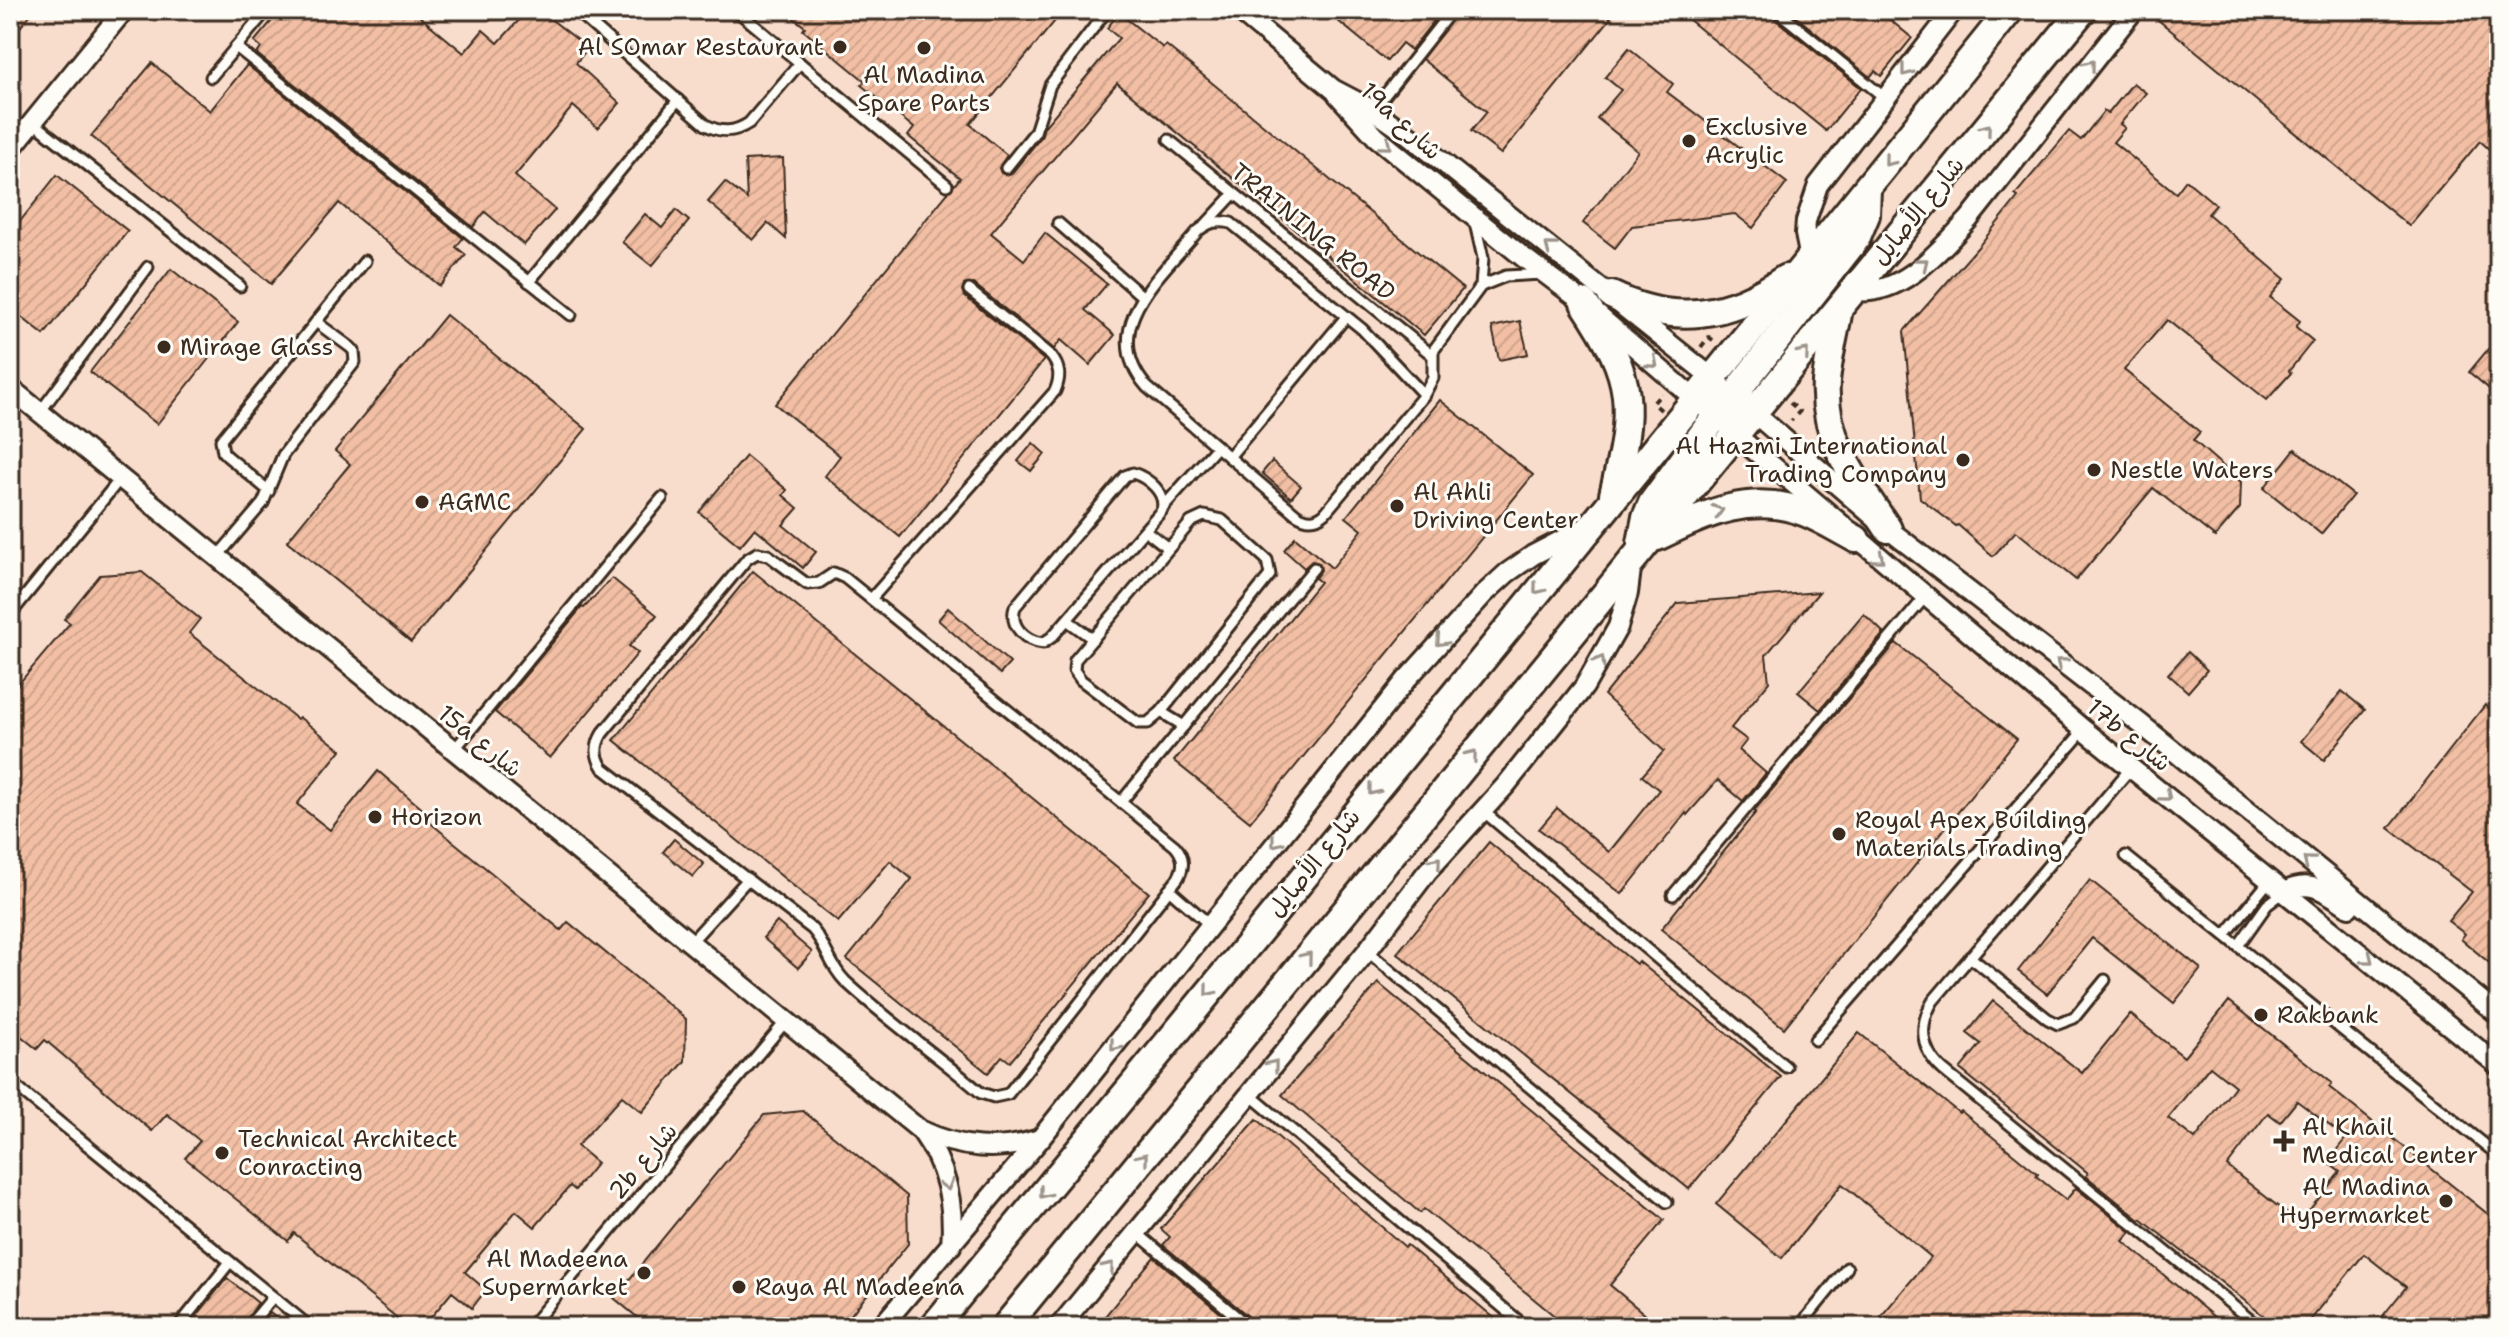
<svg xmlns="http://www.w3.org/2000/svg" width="2509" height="1337" font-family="'Shantell Sans','Playpen Sans Arabic',sans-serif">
<defs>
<pattern id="building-hatch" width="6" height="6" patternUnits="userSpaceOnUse" patternTransform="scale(2)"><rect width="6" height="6" fill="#f2bfa4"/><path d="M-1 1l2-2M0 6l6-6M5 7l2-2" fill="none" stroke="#d0a48d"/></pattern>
</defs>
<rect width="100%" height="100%" fill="#faeade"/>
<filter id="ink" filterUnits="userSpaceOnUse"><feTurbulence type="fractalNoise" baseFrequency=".0125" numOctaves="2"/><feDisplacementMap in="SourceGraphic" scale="16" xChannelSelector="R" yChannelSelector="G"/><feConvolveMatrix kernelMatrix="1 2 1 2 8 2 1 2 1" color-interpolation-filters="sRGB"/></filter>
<g filter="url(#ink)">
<rect fill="#f8ddcd" x="10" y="10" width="2489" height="1317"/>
<g fill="url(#building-hatch)" stroke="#3b2a1e" stroke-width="2" fill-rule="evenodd">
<polygon points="10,10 34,10 10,40"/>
<polygon points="281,10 412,10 464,53 483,30 498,43 528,10 539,10 588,48 576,63 620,103 598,128 573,106 515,176 555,210 524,245 485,212 473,227 257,54 261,48 254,42"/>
<polygon points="784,10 1064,10 970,124 1007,155 999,168 1001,173 1006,175 1012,173 1041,137 1044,127 1119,38 1107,28 1119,13 1163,48 1166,45 1463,289 1424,335 1117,83 991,233 1024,260 1045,233 1107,284 1085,310 1115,335 1090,365 1061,340 1054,349 974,284 964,285 962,290 964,296 1044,360 900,537 825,476 840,456 775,404 960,178 908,136 914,128 861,85 865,81 803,30 805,27"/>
<polygon points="1345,10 1442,10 1411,50 1402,43 1387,61 1337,20"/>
<polygon points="1459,10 1601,10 1611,18 1501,154 1471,131 1487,112 1422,59"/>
<polygon points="1677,10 1769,10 1771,16 1861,88 1826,131"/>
<polygon points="1788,10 1878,10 1912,38 1881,76 1875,71 1870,77"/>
<polygon points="2146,10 2499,10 2499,158 2480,141 2409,226"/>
<polygon points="1629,48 1673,84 1667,92 1787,183 1753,228 1735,214 1632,226 1615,248 1583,223 1638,151 1597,118 1621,90 1605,77"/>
<polygon points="152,63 210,111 247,65 463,238 456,247 466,255 440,286 339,203 271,284 91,136"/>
<polygon points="2133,83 2146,93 2120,124 2125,128 2113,142 2176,193 2186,180 2216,205 2208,214 2285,279 2270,297 2300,321 2296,327 2313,341 2289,371 2291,373 2267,400 2167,320 2124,370 2200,432 2193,440 2241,482 2240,508 2215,537 2153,488 2076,580 2016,531 1993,556 1958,525 1956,526 1920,498 1904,331 1978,247 2018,197 2015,195 2069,131 2081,140 2104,111 2108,114"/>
<polygon points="783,158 786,239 768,223 753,240 708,202 725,182 747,199 745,160"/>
<polygon points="57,175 128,231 44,335 10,308 10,234"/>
<polygon points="676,210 689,221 652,266 622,242 645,214 662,228"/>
<polygon points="171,269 238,322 157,424 90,372"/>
<polygon points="446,315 586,429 411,642 287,541 350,464 335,451"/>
<polygon points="1520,321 1528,354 1499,360 1492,327"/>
<polygon points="2499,336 2499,397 2469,372"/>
<polygon points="1440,400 1533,475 1250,822 1174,761 1320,582 1315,578 1321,570 1319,563 1312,561 1304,568 1284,550 1295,537 1332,568 1362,530 1346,517"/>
<polygon points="1033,443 1045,454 1031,471 1018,461"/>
<polygon points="2295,449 2353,495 2321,534 2264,488"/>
<polygon points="746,456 787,490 783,495 798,508 783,525 816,552 803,568 755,528 740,546 699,512"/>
<polygon points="1272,461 1301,486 1291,498 1262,473"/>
<polygon points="753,571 1149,893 1010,1062 1002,1056 988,1073 847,959 912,879 890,861 838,922 614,740"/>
<polygon points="142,572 200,619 189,633 297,719 299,717 341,750 297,804 330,830 378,771 426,812 422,816 561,930 568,922 686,1019 685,1061 642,1112 622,1096 577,1146 597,1163 575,1190 570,1186 535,1227 516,1211 465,1272 486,1290 472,1308 452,1292 423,1327 408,1327 294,1233 288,1241 185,1158 200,1141 167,1114 152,1131 45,1040 37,1049 10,1027 10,694 70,623 64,619 100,575"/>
<polygon points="612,578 657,615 629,646 638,653 550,758 495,712 582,607 584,608"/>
<polygon points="1819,592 1766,655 1769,682 1731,728 1747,740 1739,750 1766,773 1743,801 1718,780 1687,815 1686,813 1622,894 1539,829 1557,808 1609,852 1659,790 1642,776 1664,751 1604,695 1678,603"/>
<polygon points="948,608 1010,663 1000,674 938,620"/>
<polygon points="1864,614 1884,633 1820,710 1798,692"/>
<polygon points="1896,643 2017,739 1784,1028 1661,929 1756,812 1754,811"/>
<polygon points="2188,652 2207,670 2188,692 2168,674"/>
<polygon points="2342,691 2365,710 2324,760 2301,741"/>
<polygon points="2485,705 2499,716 2499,971 2461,939 2465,934 2448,921 2472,892 2389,828"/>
<polygon points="674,839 704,864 693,877 663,852"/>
<polygon points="1489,842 1636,964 1638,961 1781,1077 1689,1189 1397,953"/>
<polygon points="2090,880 2201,969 2174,1003 2092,938 2047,994 2018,971"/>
<polygon points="777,922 812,952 798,968 763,938"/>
<polygon points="1378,983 1664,1220 1610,1285 1660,1327 1568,1327 1424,1209 1420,1213 1282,1095"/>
<path d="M1993 1001 2082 1073 2130 1014 2184 1057 2229 1001 2332 1083 2329 1087 2499 1223V1327H2374L2406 1287 2364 1254 2305 1327H2278L2141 1219 2140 1220 2086 1176 2088 1173 1960 1069 1981 1044 1967 1033ZM2210 1066 2235 1086 2195 1139 2168 1118ZM2297 1101 2346 1138 2327 1162 2340 1172 2299 1223 2227 1166 2268 1113 2280 1122Z"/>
<polygon points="1859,1033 1959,1113 1961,1111 2038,1174 2036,1176 2066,1200 2076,1188 2131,1232 2123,1241 2226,1327 1872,1327 1931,1257 1842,1184 1782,1258 1716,1204"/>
<polygon points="803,1111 907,1196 908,1244 841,1327 649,1327 614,1298 764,1115"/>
<polygon points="1257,1119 1405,1247 1407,1245 1505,1327 1256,1327 1254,1321 1163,1245 1170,1237 1161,1229"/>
<polygon points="1154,1257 1237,1327 1096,1327"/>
<polygon points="227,1278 258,1303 241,1327 188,1327"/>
<polygon points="270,1313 287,1327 258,1327"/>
</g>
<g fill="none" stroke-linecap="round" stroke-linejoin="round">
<defs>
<g id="lane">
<path d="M575 10 706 125C721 133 734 133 749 123L800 63"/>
<polyline points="736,10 947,185"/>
<polyline points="1776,10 1885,98"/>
<polyline points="236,47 571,315"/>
<polyline points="211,77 267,10"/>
<polyline points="1373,110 1452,10"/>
<polyline points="33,122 240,286"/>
<polyline points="1169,140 1432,355"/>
<polyline points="1006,168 1035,132 1050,85 1107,10"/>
<polyline points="1058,223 1143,297"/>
<polyline points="1207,223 1234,194"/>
<polyline points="1475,223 1483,258 1481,286"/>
<polyline points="529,282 678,100"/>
<path d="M1424 395 1362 329 1231 223C1217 220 1209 222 1198 231 1161 275 1096 329 1147 387L1296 514C1307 521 1316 521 1325 513L1424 395 1433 378V351L1481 286 1506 276 1542 274"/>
<polyline points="40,412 148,267"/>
<polyline points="1229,457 1346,317"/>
<path d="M1133 473C1148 478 1167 493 1162 510L1052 637 1043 643C1025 641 1009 626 1015 607L1125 476Z"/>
<polyline points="269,491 227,456 223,452 221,440 365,261"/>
<polyline points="1164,506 1217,447"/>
<polygon points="1204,516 1222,520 1267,560 1270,575 1161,712 1148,723 1138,723 1081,680 1074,670 1075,660 1191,522"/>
<polyline points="1145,530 1168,548"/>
<path d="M757 553 768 555 807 584 819 583 834 573 845 578 1175 846C1184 856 1185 866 1178 878L1008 1094 994 1097 981 1093C937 1055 888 1021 845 981 829 965 826 944 812 929L603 768C595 756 595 746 602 734L747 559Z"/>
<polyline points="217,557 263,503 283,455 355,362 354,351 350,347 316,322"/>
<path d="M871 599 1055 391C1061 377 1060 367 1051 356L969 290"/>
<polyline points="10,615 120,479"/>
<polyline points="1067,620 1093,639"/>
<polyline points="1161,712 1184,726"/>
<polyline points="454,750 662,498"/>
<path d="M2131 768 1933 1001C1918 1026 1921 1050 1943 1070L2259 1327"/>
<polyline points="1121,802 1314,568"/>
<polyline points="1483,811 1786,1067"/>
<polyline points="2126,856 2499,1156"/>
<polyline points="1169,889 1211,926"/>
<polyline points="1673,895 1925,597"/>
<polyline points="2225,935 2270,880"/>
<polyline points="690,943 748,879"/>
<polyline points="2238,946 2267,905 2284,892"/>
<polyline points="1367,951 1667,1202"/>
<polyline points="1970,957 2048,1019 2058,1024 2074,1018 2105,980"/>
<polyline points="1815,1040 2084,730"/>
<polyline points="10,1082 310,1327"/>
<polyline points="1249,1094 1526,1327"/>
<polyline points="1137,1233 1249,1327"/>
<polyline points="178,1327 230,1262"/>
<polyline points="248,1327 273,1297"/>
<polyline points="530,1327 786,1021"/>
<polyline points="1799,1327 1847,1268"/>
</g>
<g id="street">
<polyline points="1238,10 1333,89 1373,110 1410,136 1720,384"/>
<polyline points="1337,94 1376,137 1523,257 1584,303 1704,407"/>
<polyline points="10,150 124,10"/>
<polyline points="1810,259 1805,234 1806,221 1818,185 1954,10"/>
<path d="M1853 291C1902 297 1939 251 1969 219L2134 10"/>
<path d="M10 388 920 1130C960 1149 998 1152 1040 1139"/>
<polyline points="1746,406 1888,529 2142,725 2499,1015"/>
<polyline points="1729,429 2084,730 2499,1066"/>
<path d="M2284 892C2311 878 2326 892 2349 907"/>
<path d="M922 1132C947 1167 955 1204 951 1246"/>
<polyline points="881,1327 1040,1139 1406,680 1484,594 1507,573 1533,555 1587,527"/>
<polyline points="1059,1327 1367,951 1427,872 1506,785 1584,687 1618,627 1628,593 1632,561"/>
</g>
<g id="secondary">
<path d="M1611 295C1675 326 1729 317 1786 278"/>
<path d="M1584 303C1636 381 1634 406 1613 495"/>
<path d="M1838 314C1834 337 1828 359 1826 382 1822 440 1858 483 1888 529"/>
<polyline points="1736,434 1731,412 1743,383 1856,239 1866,215 1867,188"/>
<path d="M1657 537C1705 514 1752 491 1806 513 1823 520 1839 530 1856 539"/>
<polyline points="1641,543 1646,517 1652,503 1715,417 1719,402 1717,386"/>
<path d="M933 1327C1294 890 1655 452 2010 10"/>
<polyline points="1005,1327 2083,10"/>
</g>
</defs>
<use href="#lane" stroke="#3b2a1e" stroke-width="15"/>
<use href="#street" stroke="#3b2a1e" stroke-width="24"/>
<use href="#secondary" stroke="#3b2a1e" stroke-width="32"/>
<g stroke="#3b2a1e" stroke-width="4" stroke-dasharray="6 6" stroke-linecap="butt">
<polyline points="1701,347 1709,337 1715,342"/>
<polyline points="1790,403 1800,411 1791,421"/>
<polyline points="1661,410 1653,403 1662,393"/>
</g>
<use href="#lane" stroke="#fdfcf7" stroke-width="9"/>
<use href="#street" stroke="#fdfcf7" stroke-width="18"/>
<use href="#secondary" stroke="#fdfcf7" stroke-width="26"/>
</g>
<defs><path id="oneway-chevron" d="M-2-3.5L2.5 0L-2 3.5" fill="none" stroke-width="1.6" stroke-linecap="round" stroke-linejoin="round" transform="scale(2)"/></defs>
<g stroke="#9c938a">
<use href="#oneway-chevron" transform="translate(2090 65) rotate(-52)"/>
<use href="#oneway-chevron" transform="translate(1906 71) rotate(128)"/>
<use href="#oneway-chevron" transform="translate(1986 129) rotate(-51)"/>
<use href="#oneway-chevron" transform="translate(1386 145) rotate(39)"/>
<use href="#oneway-chevron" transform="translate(1889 161) rotate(129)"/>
<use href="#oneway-chevron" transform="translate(1550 247) rotate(-141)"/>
<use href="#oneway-chevron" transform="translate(1923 263) rotate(-39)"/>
<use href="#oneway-chevron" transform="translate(1804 353) rotate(-50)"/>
<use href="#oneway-chevron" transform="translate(1653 363) rotate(41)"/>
<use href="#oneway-chevron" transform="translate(1718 511) rotate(-17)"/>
<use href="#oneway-chevron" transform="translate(1879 558) rotate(40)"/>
<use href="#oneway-chevron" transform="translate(1538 589) rotate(129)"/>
<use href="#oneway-chevron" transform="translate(1441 641) rotate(132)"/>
<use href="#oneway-chevron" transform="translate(1600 661) rotate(-60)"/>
<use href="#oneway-chevron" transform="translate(2061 663) rotate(-142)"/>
<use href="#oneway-chevron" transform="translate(1472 755) rotate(-51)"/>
<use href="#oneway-chevron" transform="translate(1373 790) rotate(129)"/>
<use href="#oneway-chevron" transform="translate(2166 796) rotate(39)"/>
<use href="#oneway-chevron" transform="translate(1276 842) rotate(128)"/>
<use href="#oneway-chevron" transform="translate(2308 861) rotate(-141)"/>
<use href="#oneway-chevron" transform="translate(1436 862) rotate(-50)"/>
<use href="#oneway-chevron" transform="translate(1307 957) rotate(-51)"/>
<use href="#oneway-chevron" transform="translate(2368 959) rotate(39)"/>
<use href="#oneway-chevron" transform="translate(1209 991) rotate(129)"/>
<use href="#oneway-chevron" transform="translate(1115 1046) rotate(129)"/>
<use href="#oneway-chevron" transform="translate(1273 1065) rotate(-51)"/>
<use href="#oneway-chevron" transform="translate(1143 1158) rotate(-51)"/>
<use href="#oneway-chevron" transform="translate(947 1185) rotate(75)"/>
<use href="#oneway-chevron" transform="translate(1044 1193) rotate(129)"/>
<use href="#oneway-chevron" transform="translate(1109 1267) rotate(-50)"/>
</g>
</g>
<g fill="#3b2a1e" stroke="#fdfcf7" stroke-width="3">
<circle cx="840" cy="47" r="8"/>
<circle cx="924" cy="48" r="8"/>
<circle cx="1689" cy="141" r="8"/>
<circle cx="164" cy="347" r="8"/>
<circle cx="1963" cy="460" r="8"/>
<circle cx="2094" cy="470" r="8"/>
<circle cx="422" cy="502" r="8"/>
<circle cx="1397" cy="506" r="8"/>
<circle cx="375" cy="817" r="8"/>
<circle cx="1839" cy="834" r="8"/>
<circle cx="2261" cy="1015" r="8"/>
<path d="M2280 1129h8v8h8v8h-8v8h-8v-8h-8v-8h8z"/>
<circle cx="222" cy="1153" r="8"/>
<circle cx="2446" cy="1201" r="8"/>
<circle cx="644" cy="1273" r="8"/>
<circle cx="739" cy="1287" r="8"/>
</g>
<g text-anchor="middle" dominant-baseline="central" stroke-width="6" stroke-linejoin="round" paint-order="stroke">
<g font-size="24" fill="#3b2a1e" stroke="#fdfcf7" text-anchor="start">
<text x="824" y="47" text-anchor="end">Al SOmar Restaurant</text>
<text x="924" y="75" text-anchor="middle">Al Madina<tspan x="924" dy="28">Spare Parts</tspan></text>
<text x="1705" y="127">Exclusive<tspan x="1705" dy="28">Acrylic</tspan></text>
<text x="180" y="347">Mirage Glass</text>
<text x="1947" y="446" text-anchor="end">Al Hazmi International<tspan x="1947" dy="28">Trading Company</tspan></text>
<text x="2110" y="470">Nestle Waters</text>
<text x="1413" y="492">Al Ahli<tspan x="1413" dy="28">Driving Center</tspan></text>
<text x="438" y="502">AGMC</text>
<text x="391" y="817">Horizon</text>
<text x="1855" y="820">Royal Apex Building<tspan x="1855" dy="28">Materials Trading</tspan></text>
<text x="2277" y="1015">Rakbank</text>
<text x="2302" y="1127">Al Khail<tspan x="2302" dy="28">Medical Center</tspan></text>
<text x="238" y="1139">Technical Architect<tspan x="238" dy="28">Conracting</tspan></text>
<text x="2430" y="1187" text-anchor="end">AL Madina<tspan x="2430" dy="28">Hypermarket</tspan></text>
<text x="628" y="1259" text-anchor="end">Al Madeena<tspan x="628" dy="28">Supermarket</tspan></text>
<text x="755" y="1287">Raya Al Madeena</text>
</g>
<g font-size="24" fill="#3b2a1e" stroke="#fdfcf7">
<text transform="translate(1401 121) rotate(43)">19a شارع</text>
<text transform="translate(1918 211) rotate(-51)">شارع الأصايل</text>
<text transform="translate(1313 232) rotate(39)">TRAINING ROAD</text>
<text transform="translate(2129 735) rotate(39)">17b شارع</text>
<text transform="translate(480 741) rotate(39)">15a شارع</text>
<text transform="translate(1314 863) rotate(-51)">شارع الأصايل</text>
<text transform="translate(643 1161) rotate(-50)">2b شارع</text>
</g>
</g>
<rect width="2509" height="1337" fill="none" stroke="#fdfcf7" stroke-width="40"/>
<rect x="20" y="20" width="2469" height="1297" fill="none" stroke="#3b2a1e" stroke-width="3" filter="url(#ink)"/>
</svg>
